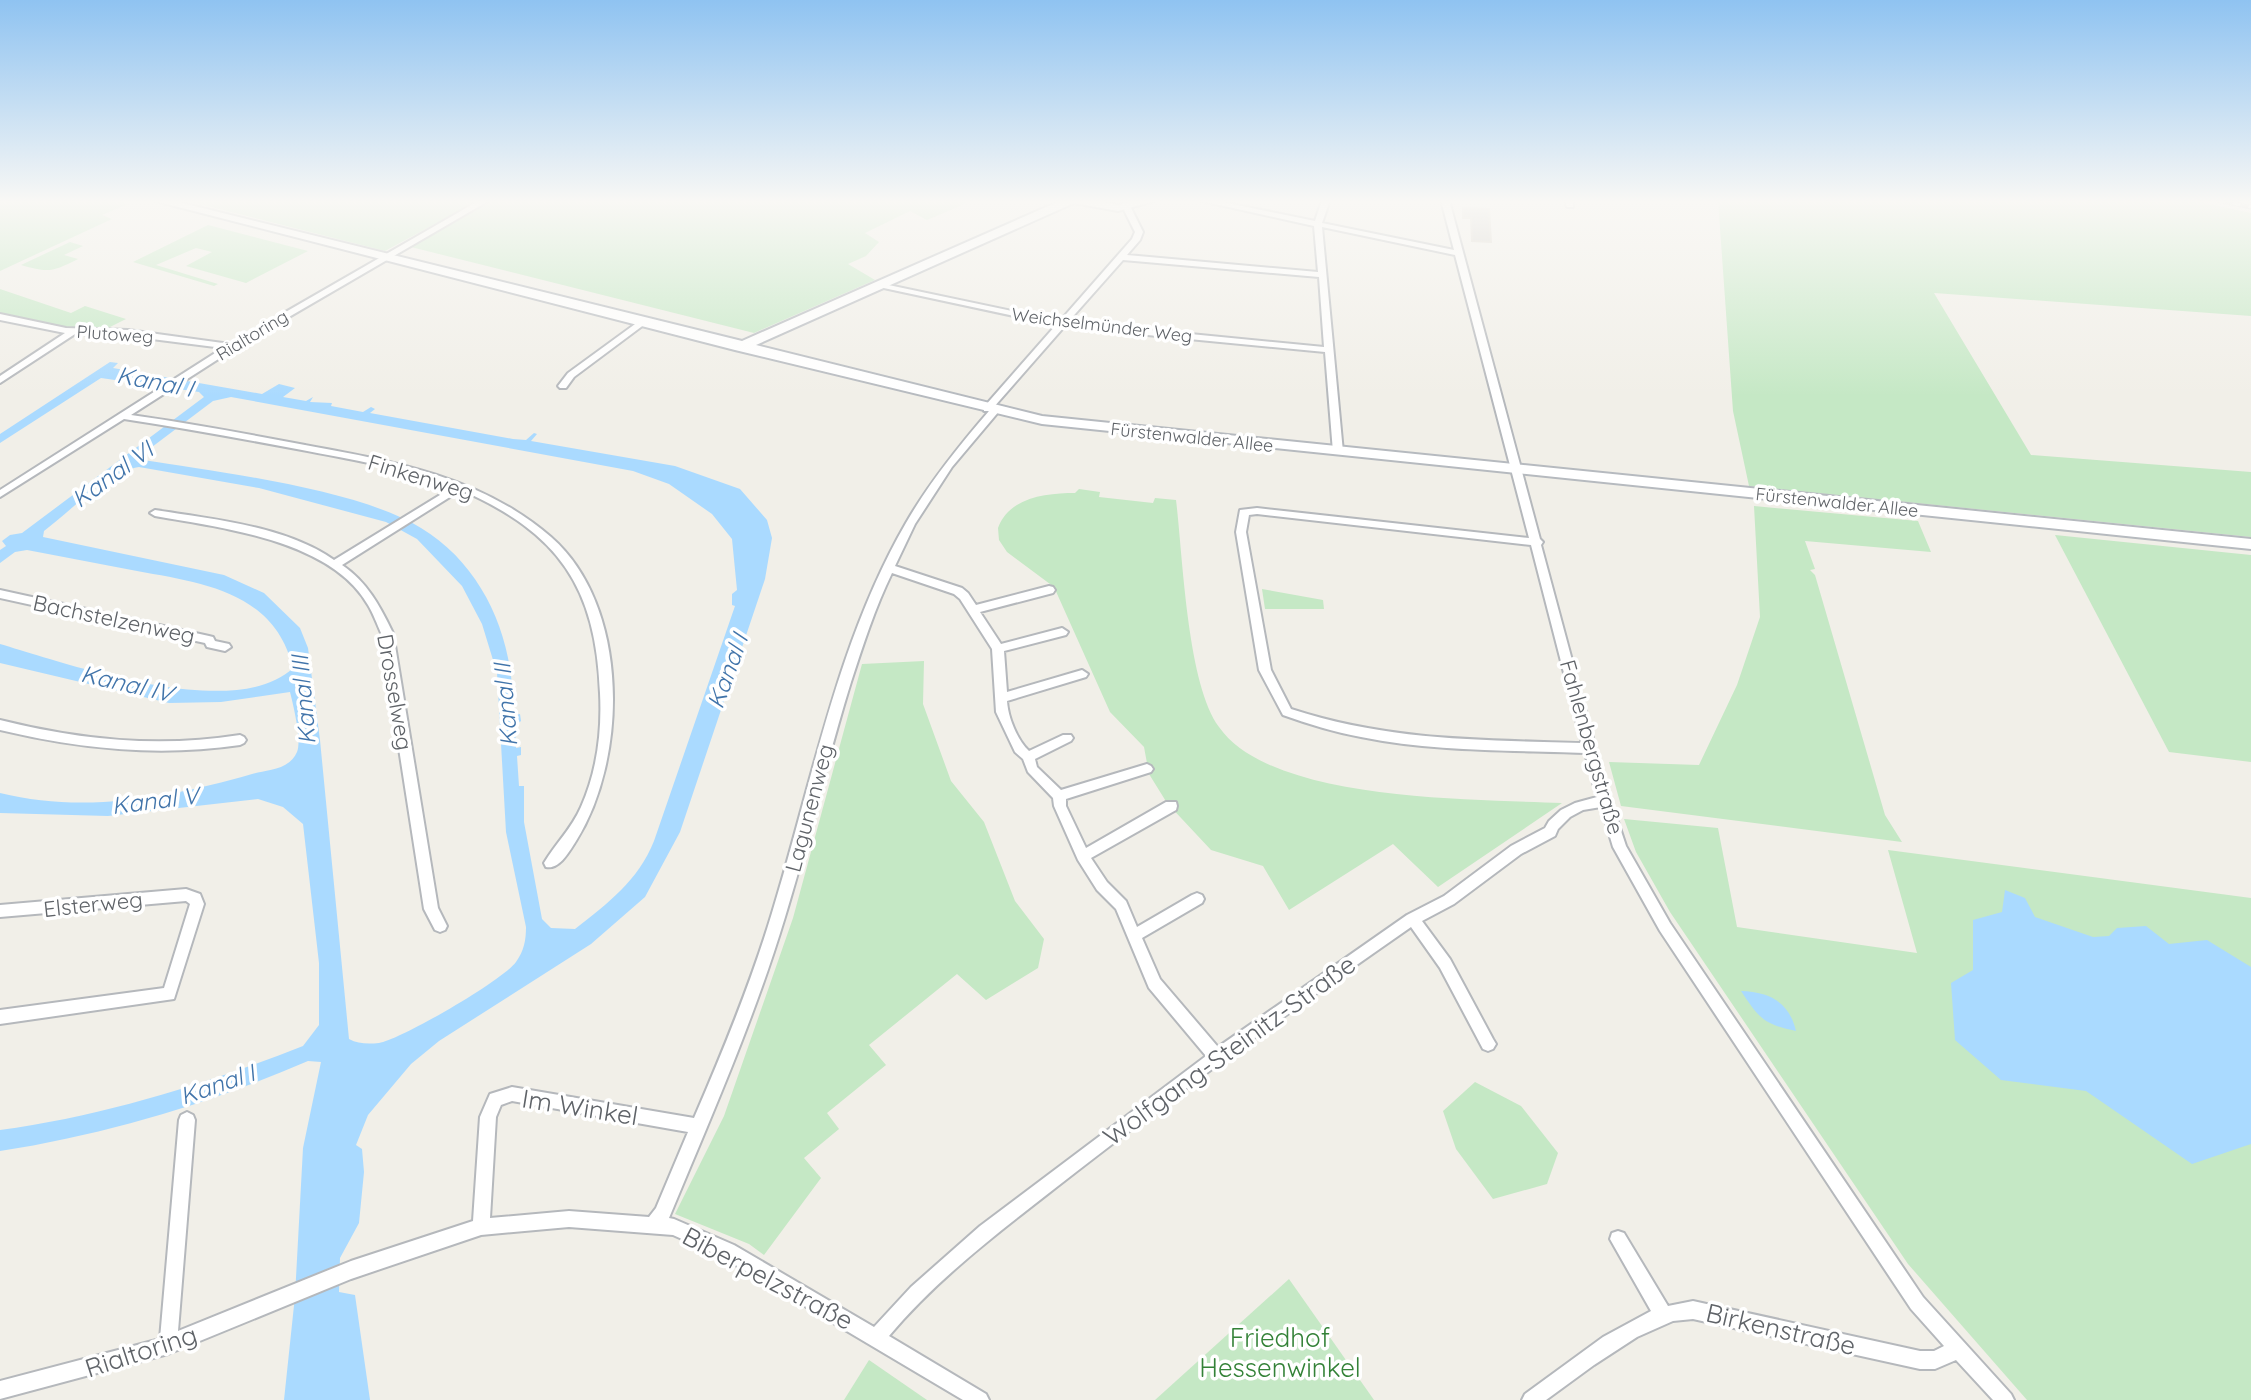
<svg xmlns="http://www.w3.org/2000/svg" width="2251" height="1400" font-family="Quicksand,sans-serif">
<rect width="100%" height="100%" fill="#f1efe8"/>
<g fill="#c5e8c5">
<polygon points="0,200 121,200 128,204 102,215 112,219 0,271"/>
<polygon points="184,200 479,200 385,251"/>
<polygon points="492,200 974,200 927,220 910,211 865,233 879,242 866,256 848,264 875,280 754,333 411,247"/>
<polygon points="1718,200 2191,200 2251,213 2251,316 1934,293 2031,455 2251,472 2251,537 1749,486 1733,411"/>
<polygon points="208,225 212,226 308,251 246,283 186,266 212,252 196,248 156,265 218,284 214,286 133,262"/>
<path d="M70 242 83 246 64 255 78 259C52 272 49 273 21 265Z"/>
<polygon points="0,289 71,313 85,306 126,319 104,330 63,328 0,316"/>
<path d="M1079 489 1100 492 1099 497 1153 503 1155 498 1176 500C1183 557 1187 683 1219 727 1272 803 1477 799 1562 803L1438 887 1393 844 1289 910 1263 866 1211 850 1167 803 1149 774 1144 747 1110 712 1054 587 1007 552 999 540 998 528C1009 497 1047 493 1075 493Z"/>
<polygon points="1754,506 1918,521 1931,552 1805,541 1815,569 1810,570 1815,575 1885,815 1902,842 1621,806 1609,762 1699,765 1737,685 1760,617"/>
<polygon points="2055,535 2251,555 2251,762 2169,752"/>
<polygon points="1262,589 1323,600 1324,609 1265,609"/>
<polygon points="924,661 923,704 951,781 984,822 1015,901 1044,939 1038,968 986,1000 957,974 869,1045 886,1065 827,1113 839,1129 804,1158 821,1178 764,1255 749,1244 675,1214 724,1116 793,918 862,664"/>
<polygon points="1624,819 1718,828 1737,927 1917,953 1888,850 2251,898 2251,1400 2027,1400 1908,1264 1670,912 1636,852"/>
<polygon points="1475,1082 1521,1106 1558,1153 1547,1184 1493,1199 1456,1149 1443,1111"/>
<polygon points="1289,1279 1374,1400 1155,1400"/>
<polygon points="869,1360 927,1400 844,1400"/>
</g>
<g fill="#aadaff" fill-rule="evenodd">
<path d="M110 362 118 363 113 368 262 394 279 384 295 388 283 397 306 401 313 397 310 402 332 403 331 406 363 412 371 407 375 409 370 413 513 439 526 440 534 433 537 434 531 441 675 466 740 489 767 520 772 538 765 579 680 832 645 897 591 944 439 1041 411 1064 368 1115 356 1145 362 1149 364 1172 359 1223 340 1258 339 1292 355 1295 370 1400H284L295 1296 303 1148 321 1062 308 1061C208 1104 108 1134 0 1151V1130C104 1116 206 1084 303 1046L319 1025V963L303 824 283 807 258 799 108 816 0 813V793C85 814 172 797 252 774 264 770 289 771 297 752 302 740 293 704 290 692L221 702 169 703 0 663V644C68 664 235 723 293 668 275 592 203 583 137 571 100 564 64 557 27 550L15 552 0 563V550L6 546 2 541 10 535 22 533 204 397 199 392 101 378 0 443V434ZM231 397 633 471 669 484 712 514 732 539 737 590 732 594V605L735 606 654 841C638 881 608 903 575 929L551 928 542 919 524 822V786H519L517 756 521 755V747L516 748 515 726 521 721 520 714 516 715 513 710C514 639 484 566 421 528 358 489 219 472 143 460L144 453 213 401ZM139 467 259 488 386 522 417 539 462 586 482 624 497 673 506 832 526 927C526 940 524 951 516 962 503 980 402 1039 379 1043 368 1044 358 1044 349 1039L320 740 308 648 300 628 264 593 224 575 43 537 44 531C69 512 109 471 139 467Z"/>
<polygon points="2005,890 2025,898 2035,917 2093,937 2109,936 2117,928 2146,926 2169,944 2207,940 2251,967 2251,1144 2192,1164 2086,1091 2001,1080 1955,1040 1951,983 1973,970 1973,920 2002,912"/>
<path d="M1741 991C1770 992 1789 1002 1796 1031 1763 1024 1759 1018 1741 991Z"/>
</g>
<polygon fill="#cccac5" stroke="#d6d1c6" stroke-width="2" points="1463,208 1489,209 1491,242 1472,241 1471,218 1463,218"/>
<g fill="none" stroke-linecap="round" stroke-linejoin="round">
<defs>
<g id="street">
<path d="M480 200H490L234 349 131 415C189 423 247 434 305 445 393 461 482 477 551 537 630 606 628 758 576 841 569 852 559 870 546 867L544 863C556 843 572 828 581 807 597 771 602 732 600 693 596 587 559 533 461 490L342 565C367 582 380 606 393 633L438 908 447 926 445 930 440 932 435 930 424 909 381 633C377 624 373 613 368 605 331 540 222 528 155 516L150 513 155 510C212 519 286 526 334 560L453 487C404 468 353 460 302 450 243 439 184 428 124 419L0 497V490L223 348 128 336 75 334 0 383V376L65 333 0 320V314L66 328 128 330 230 344Z"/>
<path d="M1197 200H1213L1315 221 1322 200H1330L1322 223 1454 250 1441 200H1449L1540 539 1543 542 1541 545 1605 783 1626 846 1670 923 1923 1297 2011 1394 2014 1400H1993L1956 1360 1935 1369H1920L1693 1319 1673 1321 1637 1337 1594 1365 1546 1400H1522L1525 1394 1603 1337 1651 1311 1610 1239 1612 1233 1618 1231 1624 1233 1668 1306 1693 1301 1920 1351H1934L1944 1346 1911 1309 1660 931 1613 847 1601 807 1583 810 1570 817 1558 829 1555 836 1521 854 1454 904 1422 921 1450 959 1493 1039 1496 1044 1493 1049 1488 1051 1483 1049 1440 968 1411 927C1297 1006 1185 1087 1076 1172 1011 1223 943 1272 889 1336L986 1394 989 1400H963L722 1257 673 1235 569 1227 481 1235 351 1279 168 1354 0 1399V1381L160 1339 179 1120 181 1115 187 1112 193 1115 195 1120 178 1331 351 1261 473 1221 480 1117 490 1094 512 1087 694 1118C723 1051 751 983 772 913 812 783 837 642 906 523 929 483 958 447 989 411H984V407L1056 325 879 287 875 285 879 283 1060 321 1132 239 1135 232 1123 208 1127 206 1131 208 1143 232 1140 240 1127 255 1318 272 1314 226ZM1322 227 1455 255 1529 538 1257 508 1240 510 1236 532 1259 670 1283 715C1308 724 1334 732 1361 737 1434 752 1510 750 1585 753L1597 797 1575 803 1561 810 1549 821 1545 828 1511 846 1444 896 1407 915 1218 1047 1160 979 1142 938 1202 903 1204 899 1202 895 1197 893 1192 895 1137 927 1126 901 1107 882 1091 858 1176 810 1177 806 1176 802H1166L1086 848 1066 806V799L1151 772 1153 769 1151 766 1147 764 1061 790 1037 767 1035 759 1071 741 1073 738 1071 735H1063L1029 751C1017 740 1008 717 1007 701L1086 677 1088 674 1082 670 1007 692 1004 651 1066 635 1068 632 1062 628 1001 644 980 612 1053 593 1055 590 1053 587 1049 586 976 605 968 593 962 588 895 566 915 524 952 467 1000 410 993 408 1064 327 1325 352 1333 452 1335 454H1341L1343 452ZM1123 260 1319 277 1324 347 1068 322ZM1257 514 1531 545 1582 743C1481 740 1389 741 1291 709L1271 670 1246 532 1249 515ZM892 573 954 594 960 599 992 649 996 712 1015 752 1023 759 1028 772 1053 798 1054 806 1078 860 1097 890 1116 909 1149 988 1206 1056 980 1226 911 1287 874 1327 734 1245 674 1219 669 1218C710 1119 754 1020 785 917 809 839 827 759 851 682 863 645 875 608 892 573ZM512 1101 688 1132 656 1208 649 1217 569 1211 490 1218 496 1117 501 1105Z"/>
<polygon points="1565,200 1573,200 1573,207 1567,207"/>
<polygon points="642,319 645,320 645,324 574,377 566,388 560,388 558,386 568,373"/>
<polygon points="0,590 209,636 213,637 215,641 229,644 231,647 225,651 207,647 205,643 0,598"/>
<path d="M0 720C80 740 158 748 240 735L244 737 246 740 244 743 240 745C158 757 80 749 0 730Z"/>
<polygon points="186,889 200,894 204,904 174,999 0,1024 0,1010 164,988 190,904 186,901 0,917 0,905"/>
</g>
<polygon id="secondary" points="151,200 170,200 742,341 1062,200 1093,200 1118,205 1137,200 1158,200 1118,211 1074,203 756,345 1042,416 2251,539 2251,549 1042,424 735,350"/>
</defs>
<use href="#street" stroke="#b5b8bc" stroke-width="4"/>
<use href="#secondary" stroke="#b6babf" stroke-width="4"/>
<use href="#street" fill="#fff" fill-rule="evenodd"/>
<use href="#secondary" fill="#fff" fill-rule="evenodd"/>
<polyline stroke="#b6b7b8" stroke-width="2" points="2239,200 2251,202"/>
<defs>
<polyline id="rail" points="2217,200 2251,207"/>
</defs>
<use href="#rail" stroke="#b6b7b8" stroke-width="5"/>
<use href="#rail" stroke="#fff" stroke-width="3" stroke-dasharray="8" stroke-linecap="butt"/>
</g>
<linearGradient id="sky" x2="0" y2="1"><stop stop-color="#8fc3f1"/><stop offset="0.51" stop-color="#f9f8f5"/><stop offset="1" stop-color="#f9f8f5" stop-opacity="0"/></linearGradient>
<rect width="2251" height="396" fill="url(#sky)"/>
<g text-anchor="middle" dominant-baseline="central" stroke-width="7" stroke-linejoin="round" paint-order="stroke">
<g font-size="18" fill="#5f6368" stroke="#fff">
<text transform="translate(1102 325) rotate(7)">Weichselmünder Weg</text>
<text transform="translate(115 334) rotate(4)">Plutoweg</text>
<text transform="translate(252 335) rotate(-31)">Rialtoring</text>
<text transform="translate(1192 437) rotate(6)">Fürstenwalder Allee</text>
<text transform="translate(1837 502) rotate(6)">Fürstenwalder Allee</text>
</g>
<g font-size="22" fill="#5f6368" stroke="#fff">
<text transform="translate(421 477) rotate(17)">Finkenweg</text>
<text transform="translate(114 619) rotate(12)">Bachstelzenweg</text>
<text transform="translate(395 692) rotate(80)">Drosselweg</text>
<text transform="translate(1592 747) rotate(74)">Fahlenbergstraße</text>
<text transform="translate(809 808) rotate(-75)">Lagunenweg</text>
<text transform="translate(93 904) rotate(-6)">Elsterweg</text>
</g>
<g font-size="24" font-style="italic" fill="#4174aa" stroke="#fff">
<text transform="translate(155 381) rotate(11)">Kanal I</text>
<text transform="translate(112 474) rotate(-36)">Kanal VI</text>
<text transform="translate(727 671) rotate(-70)">Kanal I</text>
<text transform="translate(127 683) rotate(13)">Kanal IV</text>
<text transform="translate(303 700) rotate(-95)">Kanal III</text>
<text transform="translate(505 705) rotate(-95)">Kanal II</text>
<text transform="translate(155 800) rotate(-7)">Kanal V</text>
<text transform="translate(217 1084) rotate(-19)">Kanal I</text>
</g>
<g font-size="26" fill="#5f6368" stroke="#fff">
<text transform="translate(1229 1050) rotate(-36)">Wolfgang-Steinitz-Straße</text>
<text transform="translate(580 1107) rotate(9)">Im Winkel</text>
<text transform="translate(768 1278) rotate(28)">Biberpelzstraße</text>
<text transform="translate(1781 1329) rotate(13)">Birkenstraße</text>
<text transform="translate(141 1351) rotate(-18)">Rialtoring</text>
</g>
<g font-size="26" fill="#348238" stroke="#fff">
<text x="1280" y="1337">Friedhof<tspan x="1280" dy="30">Hessenwinkel</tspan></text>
</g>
</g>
</svg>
